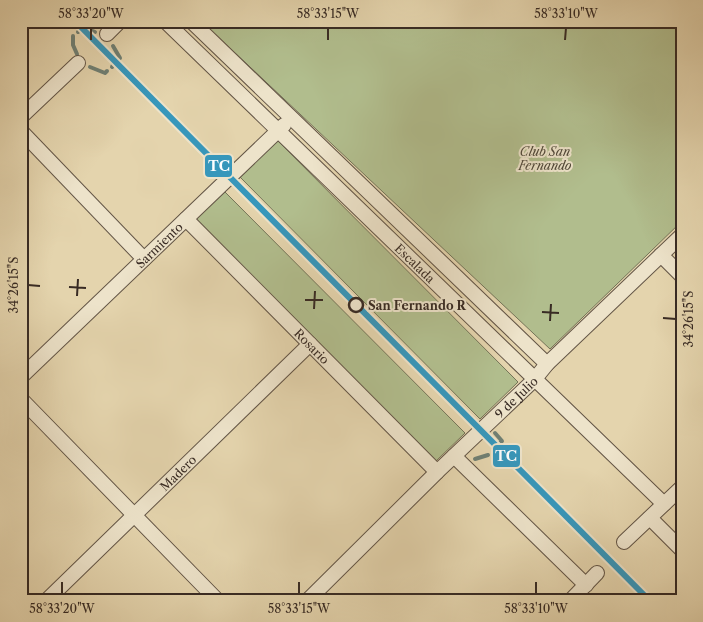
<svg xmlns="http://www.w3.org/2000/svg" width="703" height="622" font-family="'Libre Caslon Text',serif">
<rect width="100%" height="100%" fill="#e4d4ad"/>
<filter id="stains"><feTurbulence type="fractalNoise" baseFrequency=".004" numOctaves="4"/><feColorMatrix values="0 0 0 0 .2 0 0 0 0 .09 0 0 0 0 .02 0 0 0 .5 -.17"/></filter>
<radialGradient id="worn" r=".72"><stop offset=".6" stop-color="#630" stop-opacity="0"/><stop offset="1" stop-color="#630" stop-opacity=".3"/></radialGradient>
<g fill="#b1bd8d" stroke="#747458">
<polygon points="201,21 682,21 682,221 550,349"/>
<polygon points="277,140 518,382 480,419 240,177"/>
<polygon points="224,191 465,433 436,461 195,220"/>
</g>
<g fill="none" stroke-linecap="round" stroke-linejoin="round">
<g stroke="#708074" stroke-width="4">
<polyline points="83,27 95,32"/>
<polyline points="78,32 79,31"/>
<polyline points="73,36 73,45 77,54"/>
<polyline points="113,46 120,58 118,60"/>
<polyline points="90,67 105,73 107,71"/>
<polyline points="112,67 113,65"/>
<polyline points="495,433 502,441 499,444"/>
<polyline points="493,451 493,450"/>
<polyline points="475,459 488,455"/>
</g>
<defs>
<g id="minor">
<path id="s1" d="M165 21 664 504"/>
<polyline points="191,21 547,364"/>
<polyline points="107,34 120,21"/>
<polyline points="21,117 78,63"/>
<polyline points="21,131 144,259"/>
<path id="s2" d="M186 219 437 472"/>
<polyline points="661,255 682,276"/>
<path id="s3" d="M21 377 284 125"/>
<polyline points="21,399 218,601"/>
<polyline points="454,456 586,585"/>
<polyline points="650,518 682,550"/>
<polyline points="624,542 682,487"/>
<path id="s4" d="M46 601 310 344"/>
<path id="s5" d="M307 601 437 472 534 380 547 364 682 235"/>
<polyline points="570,601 597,573"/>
</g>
</defs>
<use href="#minor" stroke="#635546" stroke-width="16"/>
<use href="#minor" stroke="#ede3ca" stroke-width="14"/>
<defs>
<polyline id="rail-1" points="75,21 650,601"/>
</defs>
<use href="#rail-1" stroke="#ede3ca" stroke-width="10"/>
<use href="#rail-1" stroke="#3797bb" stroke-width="6"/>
</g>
<path fill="none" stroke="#382b24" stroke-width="2" d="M91 40V28M328 40V28M565 40 566 28M28 285 40 286M69 287 86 288M77 296 78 279M305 300H323M314 309 315 291M542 312 559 313M663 318 676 319M550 321 551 304M62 594V582M299 594V582M536 594V582"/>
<circle fill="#ede3ca" stroke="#382b24" stroke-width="2.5" cx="356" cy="305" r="7"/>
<g text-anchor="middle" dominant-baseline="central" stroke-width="4" stroke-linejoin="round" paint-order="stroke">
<g font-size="12" font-style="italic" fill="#504839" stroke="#ede3ca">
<text x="545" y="151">Club San<tspan x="545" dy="14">Fernando</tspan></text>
</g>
<g font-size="12" fill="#382b24" stroke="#ede3ca">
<text stroke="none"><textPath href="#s3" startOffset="191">Sarmiento</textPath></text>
<text stroke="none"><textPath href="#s1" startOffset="348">Escalada</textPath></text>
<text stroke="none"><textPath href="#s2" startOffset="179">Rosario</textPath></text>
<text stroke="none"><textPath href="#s5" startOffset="292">9 de Julio</textPath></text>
<text stroke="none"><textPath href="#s4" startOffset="184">Madero</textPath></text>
</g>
<g font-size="12" font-weight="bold" fill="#382b24" stroke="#ede3ca" text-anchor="start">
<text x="368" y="305">San Fernando R</text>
</g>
</g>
<g stroke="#ede3ca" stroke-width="2">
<rect x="204" y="154" width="29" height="24" rx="5" fill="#3797bb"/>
<rect x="492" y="444" width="29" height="24" rx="5" fill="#3797bb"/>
</g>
<g font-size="14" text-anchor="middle" font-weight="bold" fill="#fff">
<text x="219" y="171">TC</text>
<text x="506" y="461">TC</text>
</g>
<rect width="703" height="622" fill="none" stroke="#e4d4ad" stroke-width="55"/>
<rect x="28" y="28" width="648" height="566" fill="none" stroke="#382b24" stroke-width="2"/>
<g font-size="12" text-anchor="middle" fill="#382b24">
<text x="91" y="18">58°33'20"W</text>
<text x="328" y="18">58°33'15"W</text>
<text x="566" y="18">58°33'10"W</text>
<text transform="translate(14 285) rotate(-90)" y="4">34°26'15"S</text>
<text transform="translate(689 319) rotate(-90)" y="4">34°26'15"S</text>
<text x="62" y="613">58°33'20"W</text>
<text x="299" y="613">58°33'15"W</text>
<text x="536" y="613">58°33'10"W</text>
</g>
<rect width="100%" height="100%" filter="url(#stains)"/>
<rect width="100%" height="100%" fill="url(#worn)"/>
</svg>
